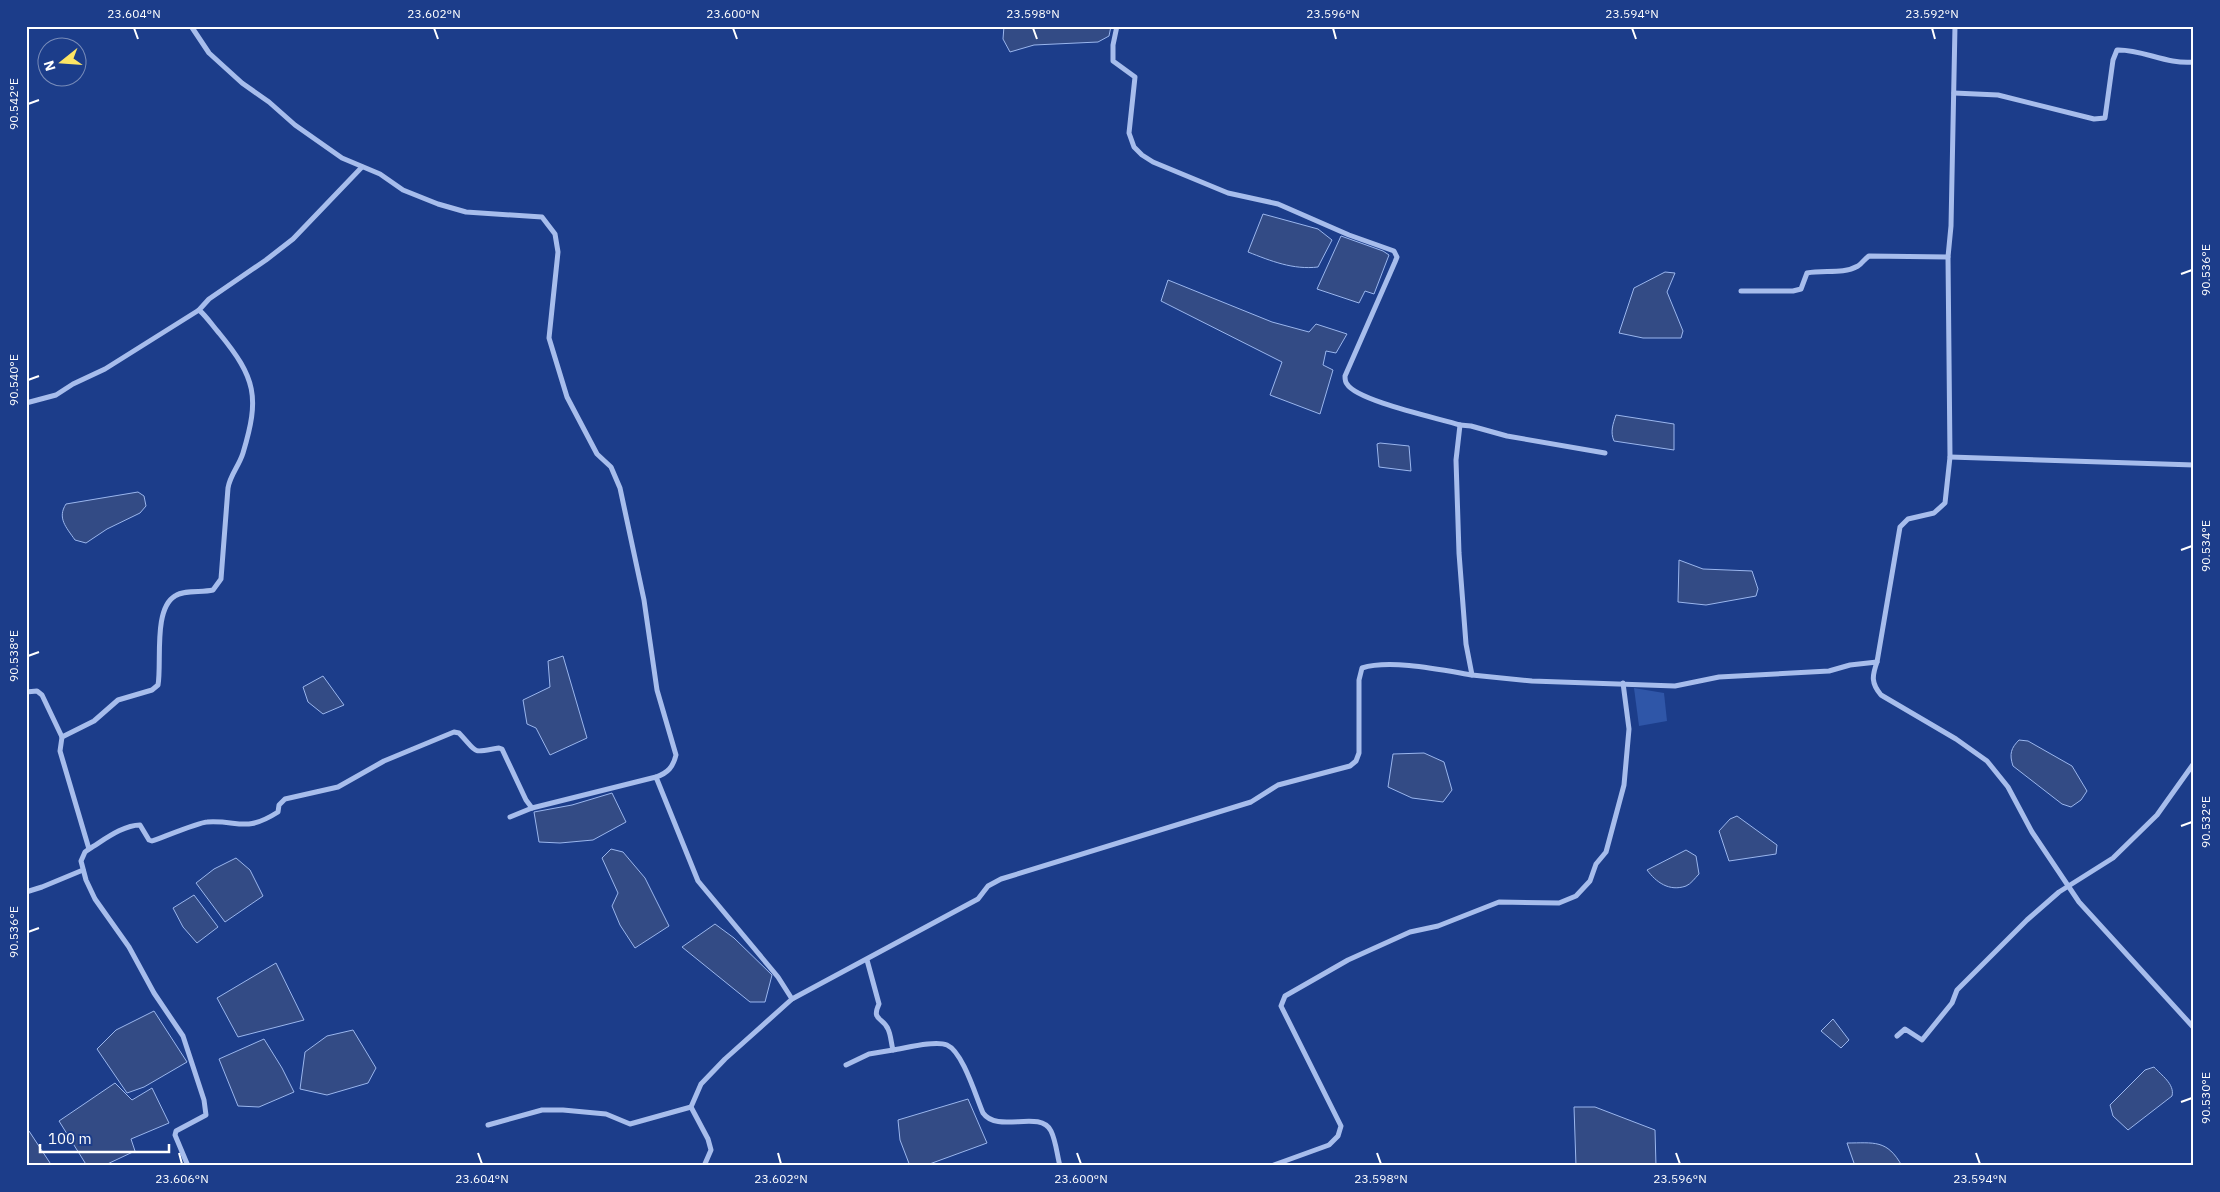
<svg xmlns="http://www.w3.org/2000/svg" width="2220" height="1192" font-family="'IBM Plex Sans',sans-serif">
<rect width="100%" height="100%" fill="#1c3d8a"/>
<polygon fill="#2f56a8" points="1634,688 1664,693 1667,721 1639,726"/>
<g fill="#334b85" stroke="#9ab6ee">
<polygon points="1004,26 1111,26 1109,36 1098,42 1034,45 1010,52 1003,39"/>
<path d="M1263 214 1318 229 1332 240 1318 267C1293 270 1271 261 1248 252Z"/>
<polygon points="1341,236 1383,251 1389,255 1374,294 1365,291 1359,303 1317,289"/>
<polygon points="1665,272 1675,273 1667,292 1683,331 1681,338 1643,338 1619,333 1634,288"/>
<polygon points="1168,280 1272,322 1309,332 1316,324 1347,334 1336,353 1326,351 1323,365 1333,370 1320,414 1270,395 1282,362 1161,301"/>
<path d="M1616 415 1674 424V450L1614 441C1610 432 1613 424 1616 415Z"/>
<polygon points="1380,443 1409,446 1411,471 1379,467 1377,444"/>
<path d="M138 492 144 496 146 506 140 513 107 529 86 543 75 540C66 527 57 518 66 504Z"/>
<polygon points="1679,560 1703,569 1752,571 1758,589 1756,596 1706,605 1678,602"/>
<polygon points="563,656 587,738 550,755 536,728 527,724 523,700 550,687 548,661"/>
<polygon points="323,676 344,705 323,714 308,702 303,687"/>
<path d="M2019 740 2028 741 2072 766 2087 791 2081 800 2071 807 2062 804 2013 766C2009 754 2011 748 2019 740Z"/>
<polygon points="1424,753 1444,762 1452,790 1443,802 1412,798 1388,787 1393,754"/>
<polygon points="612,793 626,822 593,840 560,843 539,842 534,812 572,805"/>
<polygon points="1737,816 1777,845 1776,854 1729,861 1719,831 1730,819"/>
<polygon points="611,849 623,852 645,878 669,926 635,948 620,925 612,906 618,893 602,858"/>
<path d="M1686 850 1696 856 1699 874C1695 878 1691 884 1686 886 1669 892 1656 882 1647 870Z"/>
<polygon points="236,858 250,870 263,896 225,922 196,883 214,869"/>
<polygon points="194,895 218,927 197,943 183,927 173,908"/>
<polygon points="715,924 734,938 772,975 765,1002 750,1002 682,947"/>
<polygon points="276,963 304,1020 238,1037 217,998"/>
<polygon points="154,1011 187,1062 144,1087 127,1093 97,1049 116,1030"/>
<polygon points="1833,1019 1849,1040 1841,1048 1821,1031"/>
<polygon points="353,1030 376,1068 368,1083 327,1095 300,1089 305,1052 327,1036"/>
<polygon points="264,1039 282,1068 294,1092 259,1107 238,1106 219,1059"/>
<path d="M2154 1067C2161 1075 2175 1084 2172 1096L2128 1130 2113 1116 2110 1105 2145 1070Z"/>
<polygon points="115,1083 132,1100 152,1088 169,1123 131,1139 135,1151 103,1166 87,1166 59,1121"/>
<polygon points="968,1099 987,1143 924,1166 910,1166 900,1140 898,1120"/>
<polygon points="1574,1107 1595,1107 1655,1130 1656,1166 1576,1166"/>
<polygon points="29,1131 52,1166 26,1166 26,1132"/>
<path d="M1847 1143C1874 1143 1887 1139 1902 1166H1855Z"/>
</g>
<g fill="none" stroke-linecap="round" stroke-linejoin="round">
<g stroke="#a7bdec" stroke-width="5">
<path d="M191 26 209 53 242 83 269 102 295 125 342 158 380 174 403 190 438 204 466 212 542 217 555 234 558 252 549 338 567 397 597 454 611 467 620 488 644 600 657 690 676 755C673 767 668 773 656 777"/>
<path d="M1117 26 1113 45V61L1135 77 1129 133 1134 147 1142 155 1153 162 1228 193 1278 204 1349 235 1394 251 1397 257 1395 262 1345 376C1345 379 1345 382 1347 384 1357 401 1438 418 1460 425"/>
<path d="M1954 93 1998 95 2094 119 2105 118 2113 60 2117 50C2142 49 2167 65 2194 62"/>
<path d="M1741 291H1793L1801 289 1807 273C1823 269 1842 275 1858 266 1862 264 1864 259 1869 256L1948 257"/>
<polyline points="26,403 56,395 73,384 105,369 199,310"/>
<path d="M1605 453 1507 436 1471 426 1460 425 1456 460 1459 553 1466 644 1472 675 1532 681 1675 686 1719 677 1829 671 1850 665 1877 662C1872 676 1871 683 1881 695L1956 739 1987 761 2008 787 2032 832 2079 902 2194 1028"/>
<polyline points="1950,457 2194,465"/>
<polyline points="1877,662 1900,527 1908,519 1934,513 1945,503 1950,457 1948,257 1951,226 1955,26"/>
<polyline points="26,692 37,691 42,695 62,737"/>
<polyline points="510,817 532,808 656,777 698,881 778,977 792,999"/>
<path d="M89 849C104 840 123 825 140 825L149 840 152 841C161 838 200 822 207 822 240 820 245 833 278 812L279 805 285 799 338 787 384 761 454 732 459 733C479 754 470 753 499 748L502 749 526 800 532 808"/>
<polyline points="26,892 42,887 83,870"/>
<path d="M867 960 879 1004C871 1021 883 1017 888 1029 891 1035 891 1043 893 1050 906 1048 935 1040 947 1045 963 1052 976 1097 983 1113 998 1134 1040 1109 1051 1131 1056 1141 1057 1155 1060 1166"/>
<polyline points="1897,1036 1905,1029 1922,1040 1952,1003 1957,990 2027,920 2059,892 2113,858 2157,815 2194,763"/>
<polyline points="846,1065 869,1054 893,1050"/>
<polyline points="488,1125 542,1110 563,1110 606,1114 630,1124 691,1107"/>
<path d="M188 1166 175 1135 176 1131 206 1115 204 1100 183 1036 154 993 129 947 95 899 86 880 81 861 85 852 89 849 60 751 62 737 94 721 118 700 152 690 158 685C162 663 153 609 175 596 185 589 202 593 213 590L221 579 228 488C230 475 239 466 243 453 260 397 256 378 219 333 212 325 207 317 199 310L209 299 266 260 293 239 362 167"/>
<path d="M704 1166 711 1150 708 1139 691 1107 701 1084 725 1059 792 999 978 899 988 886 1001 879 1251 802 1278 785 1350 766 1356 761 1359 753V680L1362 668C1390 659 1442 670 1472 675"/>
<polyline points="1271,1166 1329,1145 1338,1136 1341,1126 1281,1006 1285,996 1348,960 1410,932 1438,926 1499,902 1559,903 1576,896 1590,881 1596,864 1606,852 1624,785 1629,729 1623,683"/>
<polyline points="2191,1166 2194,1163"/>
</g>
</g>
<path fill="none" stroke="#fff" stroke-width="2" d="M134 28 138 39M434 28 438 39M733 28 737 39M1033 28 1037 39M1333 28 1336 39M1632 28 1636 39M1932 28 1935 39M28 104 39 100M2181 274 2192 270M28 380 39 376M2181 550 2192 546M28 656 39 652M2181 826 2192 822M28 932 39 928M2181 1102 2192 1098M179 1153 182 1164M478 1153 482 1164M778 1153 781 1164M1077 1153 1081 1164M1377 1153 1381 1164M1676 1153 1680 1164M1976 1153 1980 1164"/>
<rect width="2220" height="1192" fill="none" stroke="#1c3d8a" stroke-width="55"/>
<g transform="translate(62 62) rotate(253)"><circle r="24" fill="#1c3d8a" stroke="#778bb9"/>
<path d="M0-4L9 19L0 12L-9 19Z" fill="#fde564"/>
<text y="-8" font-size="14" font-weight="bold" text-anchor="middle" fill="#ffffff">N</text>
</g>
<path d="M40 1144v8h129v-8" fill="none" stroke="#ffffff" stroke-width="2.5"/>
<text x="48" y="1144" font-size="15" fill="#ffffff" stroke="#1c3d8a" stroke-width="4" paint-order="stroke">100 m</text>
<rect x="28" y="28" width="2164" height="1136" fill="none" stroke="#fff" stroke-width="2"/>
<g font-size="12" text-anchor="middle" fill="#fff">
<text x="134" y="18">23.604°N</text>
<text x="434" y="18">23.602°N</text>
<text x="733" y="18">23.600°N</text>
<text x="1033" y="18">23.598°N</text>
<text x="1333" y="18">23.596°N</text>
<text x="1632" y="18">23.594°N</text>
<text x="1932" y="18">23.592°N</text>
<text transform="translate(14 104) rotate(-90)" y="4">90.542°E</text>
<text transform="translate(2206 270) rotate(-90)" y="4">90.536°E</text>
<text transform="translate(14 380) rotate(-90)" y="4">90.540°E</text>
<text transform="translate(2206 546) rotate(-90)" y="4">90.534°E</text>
<text transform="translate(14 656) rotate(-90)" y="4">90.538°E</text>
<text transform="translate(2206 822) rotate(-90)" y="4">90.532°E</text>
<text transform="translate(14 932) rotate(-90)" y="4">90.536°E</text>
<text transform="translate(2206 1098) rotate(-90)" y="4">90.530°E</text>
<text x="182" y="1183">23.606°N</text>
<text x="482" y="1183">23.604°N</text>
<text x="781" y="1183">23.602°N</text>
<text x="1081" y="1183">23.600°N</text>
<text x="1381" y="1183">23.598°N</text>
<text x="1680" y="1183">23.596°N</text>
<text x="1980" y="1183">23.594°N</text>
</g>
</svg>
